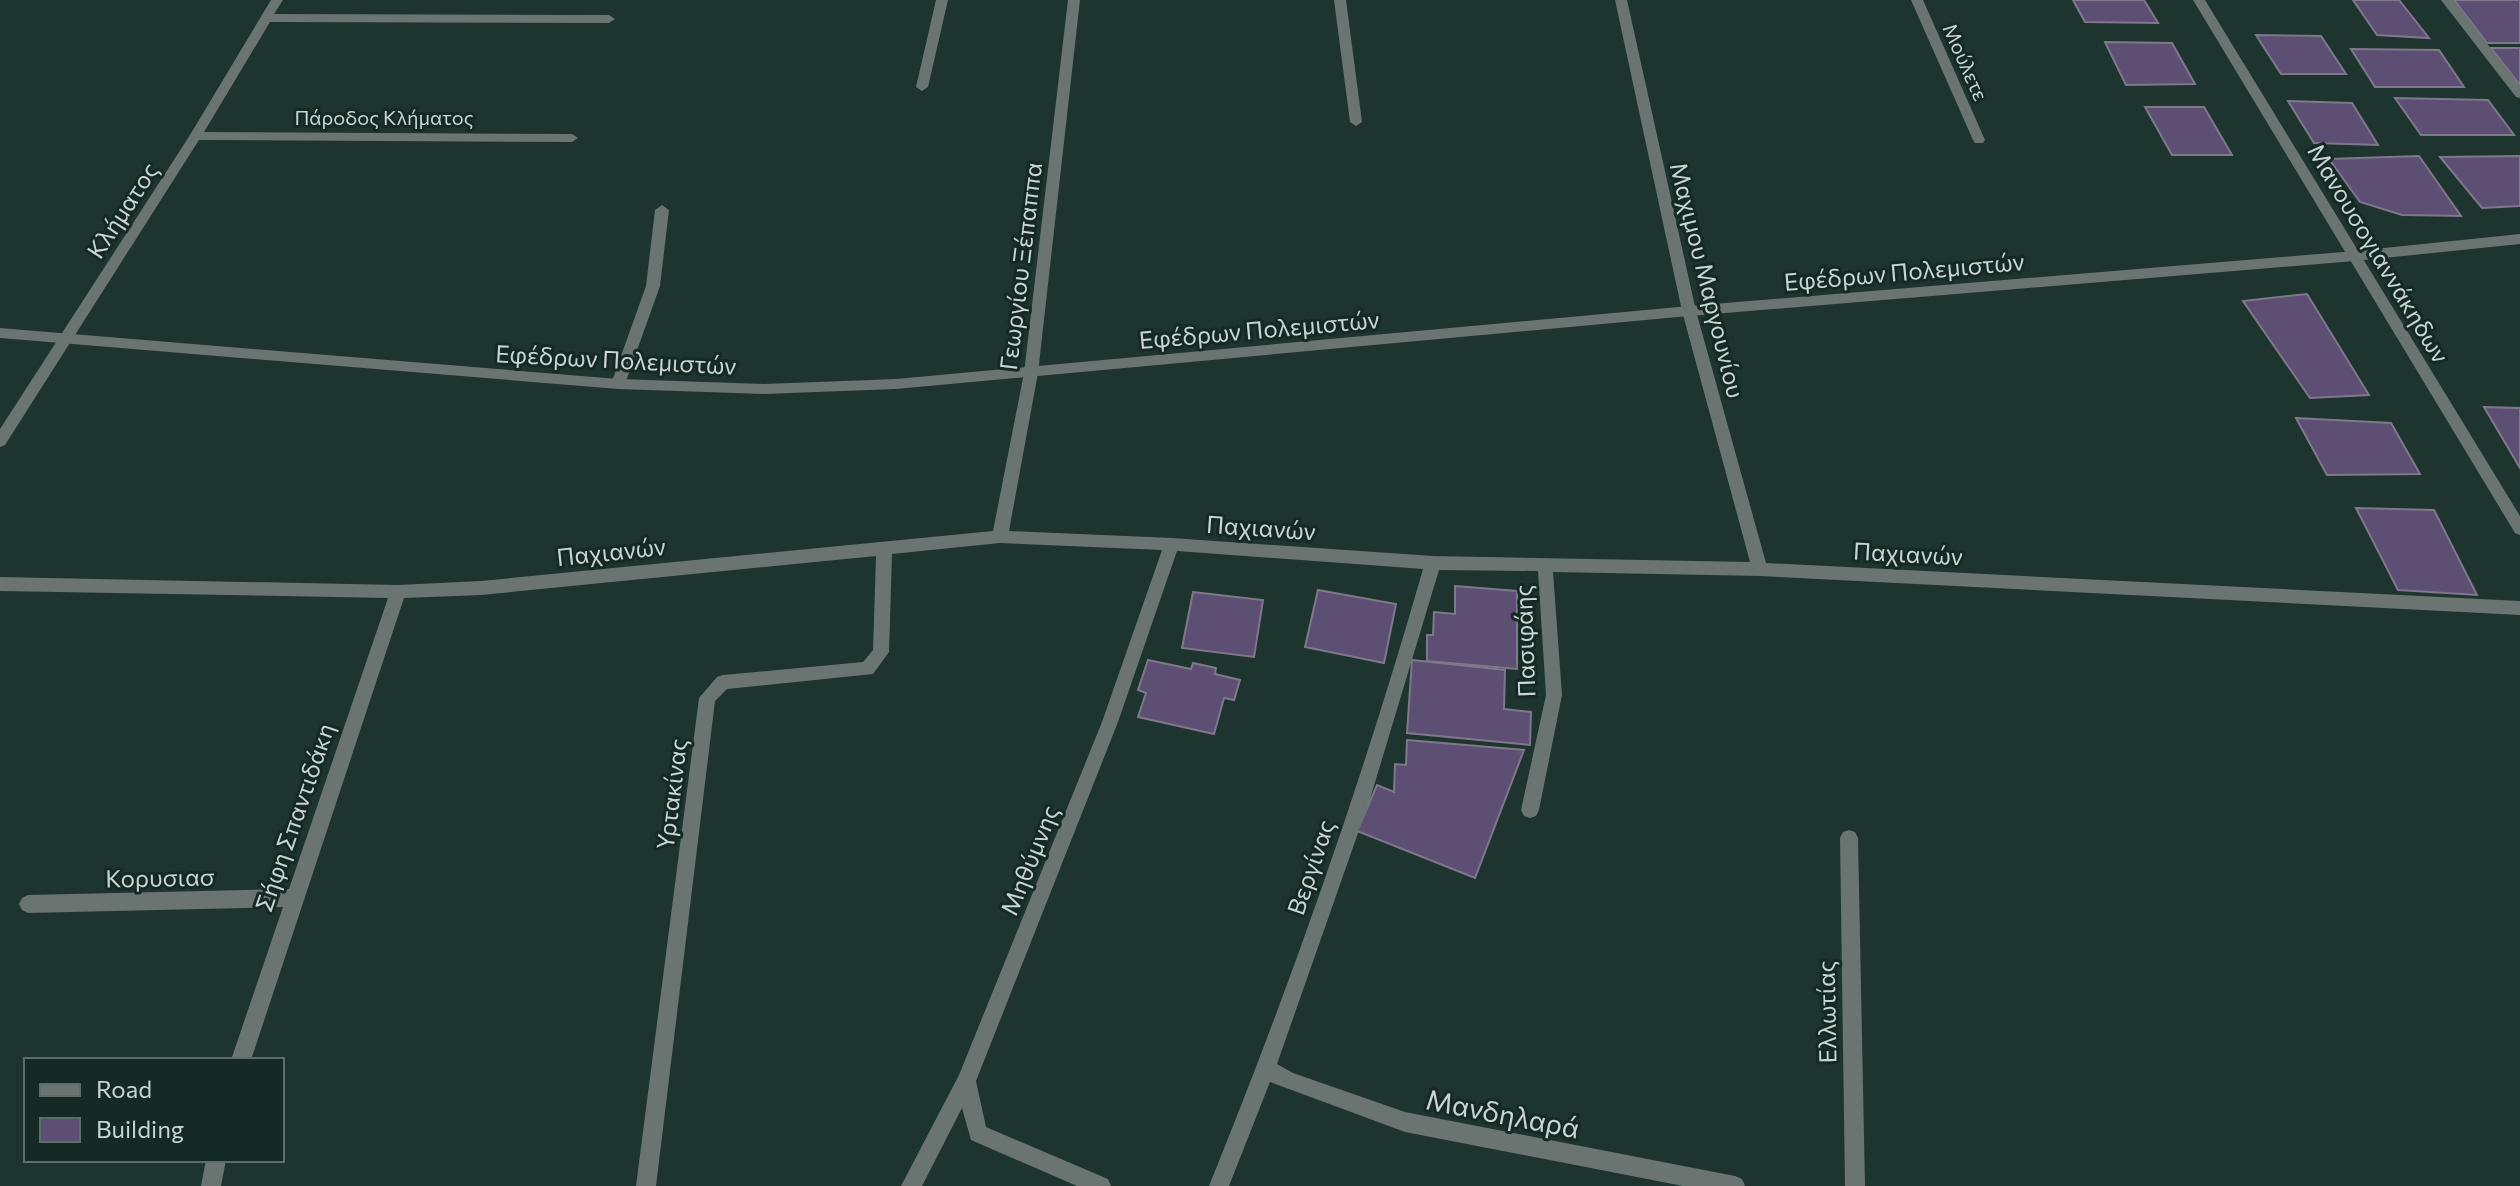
<svg xmlns="http://www.w3.org/2000/svg" width="2520" height="1186" font-family="Commissioner,sans-serif">
<rect width="100%" height="100%" fill="#1e342e"/>
<g fill="#5d4e74" stroke="#7f788b" stroke-width="2">
<polygon points="2073,0 2144,0 2158,23 2085,22"/>
<polygon points="2353,0 2399,0 2429,38 2377,35"/>
<polygon points="2454,0 2520,0 2520,43 2487,43"/>
<polygon points="2256,35 2321,36 2346,74 2281,74"/>
<polygon points="2105,42 2172,43 2195,84 2126,85"/>
<polygon points="2491,48 2520,48 2520,85"/>
<polygon points="2351,49 2439,50 2464,87 2375,87"/>
<polygon points="2395,98 2488,100 2514,135 2421,135"/>
<polygon points="2288,101 2352,103 2378,145 2314,143"/>
<polygon points="2145,107 2204,107 2232,155 2172,155"/>
<polygon points="2419,156 2461,216 2402,215 2360,202 2329,159"/>
<polygon points="2520,156 2520,206 2482,208 2440,157"/>
<polygon points="2307,294 2369,395 2310,398 2243,301"/>
<polygon points="2484,407 2520,408 2520,468"/>
<polygon points="2296,418 2391,423 2420,474 2327,475"/>
<polygon points="2356,508 2434,510 2477,595 2398,590"/>
<polygon points="1455,586 1517,591 1517,669 1427,661 1427,635 1433,635 1434,612 1455,614"/>
<polygon points="1318,590 1396,604 1384,663 1305,647"/>
<polygon points="1193,592 1263,600 1254,657 1182,648"/>
<polygon points="1148,660 1191,669 1193,663 1216,668 1215,674 1240,680 1234,700 1224,698 1214,734 1138,717 1146,693 1138,690"/>
<polygon points="1412,660 1505,670 1504,709 1531,712 1530,745 1407,733"/>
<polygon points="1407,740 1524,750 1475,878 1357,831 1377,785 1394,792 1395,764 1406,765"/>
</g>
<g fill="none" stroke-linecap="round" stroke-linejoin="round">
<polygon fill="#6a7471" fill-rule="evenodd" points="662,205 669,210 660,286 625,384 618,389 611,384 646,286 655,210"/>
<g fill="#6a7471" fill-rule="evenodd">
<polygon points="271,0 283,0 274,14 609,15 615,19 609,23 270,22 204,132 572,134 578,138 572,142 199,140 5,445 0,447 0,429 190,135"/>
<polygon points="936,0 948,0 928,87 922,91 916,87"/>
<path d="M1068 0H1080L1038 373 1009 531 1172 538 1433 556 1750 562 1682 311 1615 0H1627L1696 311 1766 563 2520 601V615L1760 576 1553 572 1562 695 1539 810 1536 816 1530 818 1524 816 1521 810 1546 695 1538 571 1439 570 1370 799 1277 1064 1293 1073 1405 1112 1735 1176 1742 1179 1745 1186H1683L1405 1132 1270 1082 1229 1186H1209C1291 984 1363 779 1423 569L1177 551 1118 722 976 1081 986 1127 1108 1179 1111 1186H1077L971 1140 962 1108 922 1186H901L959 1075 1102 722 1162 550 1000 543 892 554 889 652 873 674 727 689 715 701 656 1186H636L699 698 717 677 723 675 863 662 873 650 876 556 481 595 404 598 251 1060H231L283 907 28 913 22 910 19 904 22 898 28 895 289 889 388 598 0 591V577L398 585 481 581 993 531 1024 373Z"/>
<polygon points="1334,0 1346,0 1362,122 1356,126 1350,122"/>
<polygon points="1911,0 1923,0 1985,140 1983,143 1975,143 1973,140"/>
<polygon points="2193,0 2205,0 2520,516 2520,535 2515,533"/>
<polygon points="2441,0 2453,0 2520,86 2520,98 2516,97"/>
<polygon points="1849,830 1855,832 1858,838 1865,1186 1845,1186 1840,838 1843,832"/>
<polygon points="206,1160 226,1160 221,1186 201,1186"/>
</g>
<polygon fill="#6a7471" fill-rule="evenodd" points="2520,234 2520,244 2355,261 1689,316 896,389 764,394 618,389 0,338 0,328 618,379 764,384 896,379 1689,306 2355,251"/>
</g>
<g text-anchor="middle" dominant-baseline="central" stroke-width="6" stroke-linejoin="round" paint-order="stroke">
<g font-size="20" fill="#c8d5d1" stroke="#152a24">
<text transform="translate(1966 62) rotate(66)">Μούλετε</text>
<text x="384" y="117">Πάροδος Κλήματος</text>
</g>
<g font-size="24" fill="#c8d5d1" stroke="#152a24">
<text transform="translate(122 210) rotate(-57)">Κλήματος</text>
<text transform="translate(2379 253) rotate(59)">Μανουσογιαννάκηδων</text>
<text transform="translate(1020 266) rotate(-83)">Γεωργίου Ξέπαππα</text>
<text transform="translate(1904 271) rotate(-5)">Εφέδρων Πολεμιστών</text>
<text transform="translate(1708 280) rotate(76)">Μαχιμου Mαργουνίου</text>
<text transform="translate(1259 329) rotate(-5)">Εφέδρων Πολεμιστών</text>
<text transform="translate(616 359) rotate(3)">Εφέδρων Πολεμιστών</text>
<text transform="translate(1261 527) rotate(4)">Παχιανών</text>
<text transform="translate(611 551) rotate(-6)">Παχιανών</text>
<text transform="translate(1908 553) rotate(3)">Παχιανών</text>
<text transform="translate(1524 641) rotate(-92)">Πασιφάης</text>
<text transform="translate(671 794) rotate(-83)">Υρτακίνας</text>
<text transform="translate(294 817) rotate(-71)">Σήφη Σπαντιδάκη</text>
<text transform="translate(1029 860) rotate(-68)">Μηθύμνης</text>
<text transform="translate(1310 867) rotate(-71)">Βεργίνας</text>
<text transform="translate(160 877) rotate(-1)">Κορυσιασ</text>
<text transform="translate(1826 1012) rotate(-91)">Ελλωτίας</text>
</g>
<g font-size="28" fill="#c8d5d1" stroke="#152a24">
<text transform="translate(1503 1113) rotate(11)">Μανδηλαρά</text>
</g>
</g>
<rect x="24" y="1058" width="260" height="104" fill="#152a24" stroke="#5d6e69" stroke-width="2"/>
<rect x="40" y="1084" width="40" height="12" fill="#6a7471" stroke="#5d6e69" stroke-width="2"/>
<text x="96" y="1098" font-size="24" fill="#c8d5d1">Road</text>
<rect x="40" y="1118" width="40" height="24" fill="#5d4e74" stroke="#5d6e69" stroke-width="2"/>
<text x="96" y="1138" font-size="24" fill="#c8d5d1">Building</text>
</svg>
